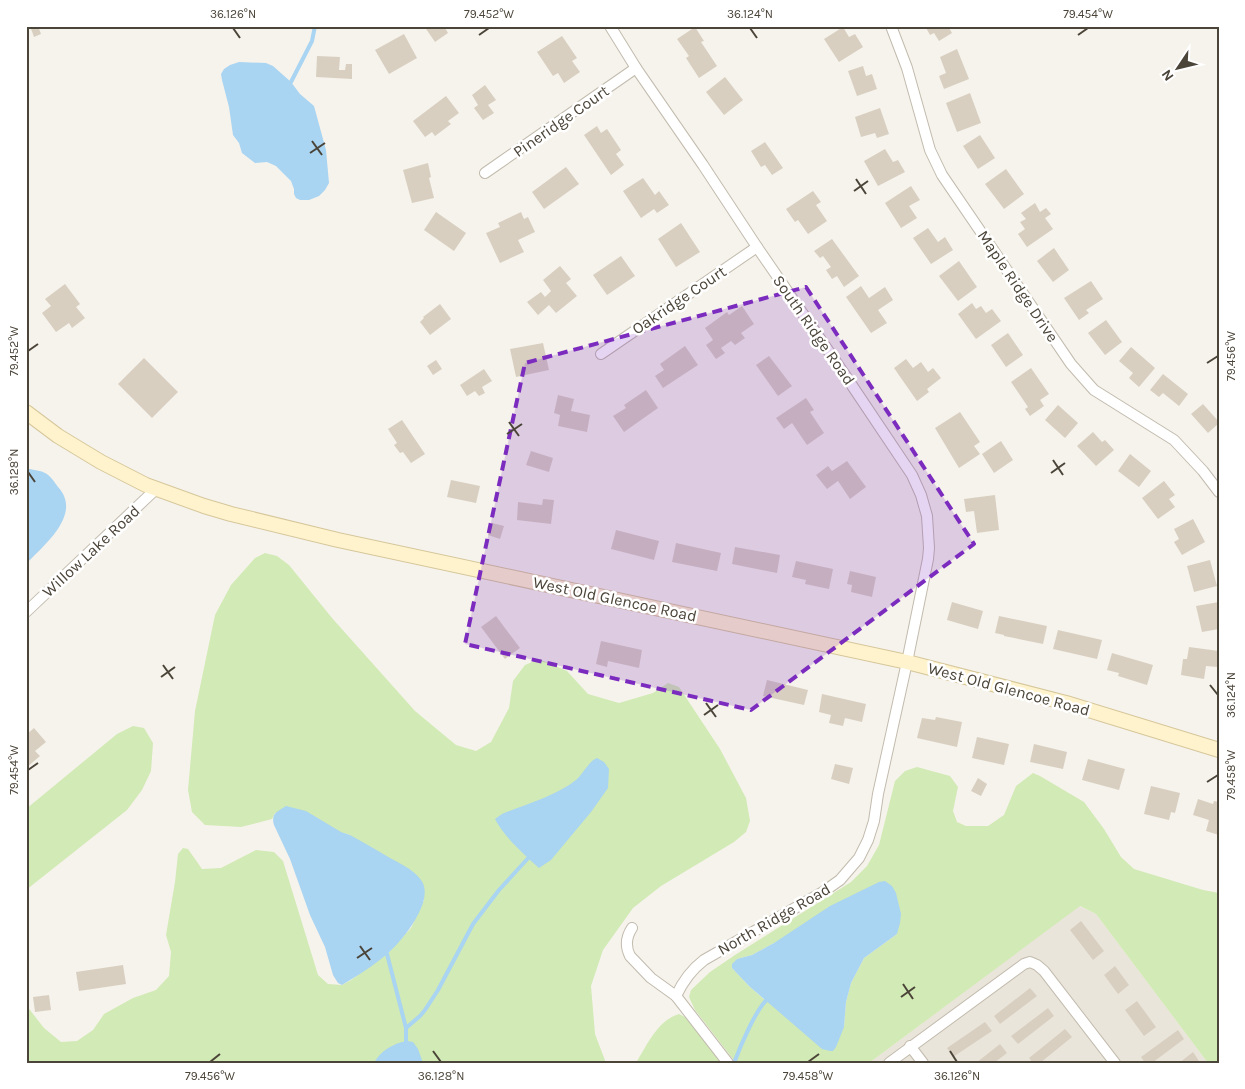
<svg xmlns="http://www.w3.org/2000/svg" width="1245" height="1089" font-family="Karla,sans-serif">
<rect width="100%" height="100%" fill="#f6f3ec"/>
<polygon fill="#eae5da" points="1079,906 1096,914 1208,1063 869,1063"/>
<g fill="#d2eab5" fill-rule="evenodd">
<polygon points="265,553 277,556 289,565 332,618 415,711 456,745 476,751 491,742 509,708 513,681 525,665 539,659 567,671 588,694 619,703 653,693 668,683 679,687 720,749 746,798 750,821 746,832 734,842 661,886 633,908 603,950 591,986 595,1034 606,1063 26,1063 26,1005 44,1028 61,1042 77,1041 93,1030 104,1014 133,998 156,990 169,976 171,952 166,935 175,882 178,854 183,848 188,849 202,869 221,868 256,850 274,852 283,861 318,975 328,984 342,985 351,980 387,954 411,928 424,900 350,835 275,813 272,819 241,827 205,825 192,812 188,790 195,711 215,615 231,585 255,558"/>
<polygon points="133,726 144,728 153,743 151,771 142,790 127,810 26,890 26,809 117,734"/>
<path d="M917 767 950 776 958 787 953 811 957 822 966 826H988L1004 815 1016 786 1033 773 1040 776 1084 802 1104 829 1121 857 1134 869 1203 890 1219 893V1063H1208L1096 914 1080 906 869 1063H736L695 1010 689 997 691 990 710 972 735 955 851 882 867 866 879 845 895 781 905 771ZM897 934 864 958 851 983 846 1002 844 1027 765 1000 749 986 732 968 737 959 752 955 774 943Z"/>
<path d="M679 1014 687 1018 721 1063H636C647 1045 658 1020 679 1014Z"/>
</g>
<g fill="#a9d4f2">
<polygon points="239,62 266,63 273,66 291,82 300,94 314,106 326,150 329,183 325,190 319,196 309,200 300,200 296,198 294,194 294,189 291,181 276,166 267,162 255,163 242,153 239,143 233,135 229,107 222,80 221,74 224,69 230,65"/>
<path d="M26 468C32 470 40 470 45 473 50 475 55 483 58 487 83 514 44 545 26 564Z"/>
<path d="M597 758 604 762 609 769 608 788 591 812 551 860 539 868C525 855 504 837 495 819L502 814C526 804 556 796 576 780 583 774 589 761 597 758Z"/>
<path d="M286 806 306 811 341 832 350 835C364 843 377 850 390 858 401 864 414 870 421 880 436 900 402 942 386 955 373 966 357 976 342 985L338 983 333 975 325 947 310 915 290 859 274 825C271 813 277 812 286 806Z"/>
<polygon points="885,881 892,886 896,893 901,914 900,923 897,934 864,958 851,983 846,1002 844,1027 836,1047 833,1051 830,1051 822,1049 749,986 732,968 732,964 737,959 752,955 774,943 830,906 879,882"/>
<path d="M407 1041 413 1042 418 1049 423 1063H374C380 1051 394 1043 407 1041Z"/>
</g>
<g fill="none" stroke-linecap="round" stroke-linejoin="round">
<g stroke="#a9d4f2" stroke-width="4">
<polyline points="291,82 312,41 315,26"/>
<polyline points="384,950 387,954 406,1028 406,1045"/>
<polyline points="406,1028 420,1016 425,1010 438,990 473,924 499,890 531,855"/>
<path d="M734 1063C740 1047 757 1006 769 998"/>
</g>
</g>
<g fill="#d8cfc1">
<polygon points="30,26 38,26 41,34 34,37"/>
<polygon points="424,26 444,26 448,33 435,42"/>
<polygon points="925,26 948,26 952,33 939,41 934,33 930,35"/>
<polygon points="695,27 704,41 701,42 717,66 699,78 686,58 689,56 677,39"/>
<polygon points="843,27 849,37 855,34 863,47 839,62 824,39"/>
<polygon points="404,34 417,58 389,74 375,50"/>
<polygon points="562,36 577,58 572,61 580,72 564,83 558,73 553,76 537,52"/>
<polygon points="957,49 969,79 944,89 939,76 946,73 940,57"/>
<polygon points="317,56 340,57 339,70 345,70 346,64 352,64 352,79 316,77"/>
<polygon points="863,66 866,76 872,74 877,89 857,96 848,71"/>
<polygon points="725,77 743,100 724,115 706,92"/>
<polygon points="485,85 496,100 488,105 494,113 483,120 474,108 478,105 472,95"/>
<polygon points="970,93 981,123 957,132 946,103"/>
<polygon points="446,96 459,113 448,121 451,124 435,136 432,132 425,137 413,121"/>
<polygon points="880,108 889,134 877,138 875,133 861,137 855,117"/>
<polygon points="597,126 601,133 607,129 621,150 616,154 624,165 611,175 584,135"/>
<polygon points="980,135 995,158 978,169 963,146"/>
<polygon points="765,142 783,168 772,175 765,165 761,167 751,151"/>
<polygon points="885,149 893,162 898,160 905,172 878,186 864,161"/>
<polygon points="428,163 431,177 429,178 434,198 412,203 403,170"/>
<polygon points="566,167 579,184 544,209 532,192"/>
<polygon points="1006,169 1024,194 1004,209 985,184"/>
<polygon points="643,178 655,195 659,191 669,205 657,213 654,209 641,218 623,191"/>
<polygon points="911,186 920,200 909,206 917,218 901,228 885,203"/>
<polygon points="813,191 821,202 816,205 827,221 808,234 798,220 795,222 786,209"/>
<polygon points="1035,203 1040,212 1046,208 1051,214 1045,218 1053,229 1027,247 1018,234 1025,229 1020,222 1026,219 1021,213"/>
<polygon points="436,212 466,233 454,251 424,230"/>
<polygon points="521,212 524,219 528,217 535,232 518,240 524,252 500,263 486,233 500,227 498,223"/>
<polygon points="681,223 700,252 676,267 658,239"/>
<polygon points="928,228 938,242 945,237 953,250 931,264 913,238"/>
<polygon points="832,239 859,276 844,287 837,276 832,279 826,270 831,267 823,256 820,258 814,251"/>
<polygon points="1054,248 1069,270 1053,282 1037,261"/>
<polygon points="621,256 635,276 607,295 593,275"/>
<polygon points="959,261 977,287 958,301 939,276"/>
<polygon points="560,266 571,279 566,283 577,296 556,313 549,305 538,315 527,302 541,292 545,297 551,291 543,280"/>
<polygon points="1091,281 1103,299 1086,310 1089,313 1079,320 1064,298"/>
<polygon points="65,284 80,304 76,307 85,318 72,328 69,323 56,332 42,313 51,306 45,299"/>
<polygon points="861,286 869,298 885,287 893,300 878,310 887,323 871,333 846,297"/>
<polygon points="972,303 976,309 981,306 986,313 992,309 1001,321 976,339 958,314"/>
<polygon points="440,304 451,319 430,335 420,322 424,318 423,317"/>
<polygon points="742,306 754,324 741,333 745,338 735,345 731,341 721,348 725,353 716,359 706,345 713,340 705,328 727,312 729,315"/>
<polygon points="1106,320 1122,342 1105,355 1088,333"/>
<polygon points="1008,333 1023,355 1006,367 991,345"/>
<polygon points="543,343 549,370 516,377 510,349"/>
<polygon points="685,346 698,365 663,388 655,376 664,370 660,364"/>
<polygon points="1131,347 1155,368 1139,387 1129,378 1133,373 1119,361"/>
<polygon points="769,356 792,386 778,396 756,365"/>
<polygon points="144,358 178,392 152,418 118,384"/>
<polygon points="906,359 913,368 921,362 928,372 933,368 941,378 927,389 929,392 917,401 894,368"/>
<polygon points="436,360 442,369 433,375 427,366"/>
<polygon points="1031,368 1049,394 1040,400 1044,406 1030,416 1025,409 1028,407 1011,382"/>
<polygon points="484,369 492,381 482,387 485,393 479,396 475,391 467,396 460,385"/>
<polygon points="1163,374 1188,394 1179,406 1163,393 1159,397 1150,390"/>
<polygon points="646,390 658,408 624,432 613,416 626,408 624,405"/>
<polygon points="558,395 574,399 571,411 590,415 587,432 558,426 560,415 554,413"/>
<polygon points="806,398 814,410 810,412 824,433 807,445 792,423 784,429 776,418"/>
<polygon points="1203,404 1219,422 1219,423 1208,433 1191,414"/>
<polygon points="1058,405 1078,423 1065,438 1045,420"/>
<polygon points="960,412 980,442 974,446 980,454 959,468 935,428"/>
<polygon points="402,420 425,454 411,463 403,452 400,453 394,445 397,443 388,429"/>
<polygon points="1093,432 1102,442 1105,440 1114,450 1096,466 1077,446"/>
<polygon points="1001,441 1013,460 994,473 982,454"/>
<polygon points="531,451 553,458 549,472 526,465"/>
<polygon points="1130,454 1151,471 1139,487 1118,471"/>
<polygon points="847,461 866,487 850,499 838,481 827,489 816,475 828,466 832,471"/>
<polygon points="451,480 480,486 476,503 447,497"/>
<polygon points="1164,481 1175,495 1169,499 1175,507 1158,519 1142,498"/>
<polygon points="995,495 999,530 977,533 974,511 966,512 964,499"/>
<polygon points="543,499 554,500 551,524 517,520 518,502 542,505"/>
<polygon points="1193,519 1205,542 1182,555 1174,542 1179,539 1174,529"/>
<polygon points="492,523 504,526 500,539 488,535"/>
<polygon points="616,530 659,541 654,560 611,549"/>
<polygon points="676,543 721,553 717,571 672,562"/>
<polygon points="735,547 780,555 777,573 732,564"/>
<polygon points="1210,560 1217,586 1194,592 1187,566"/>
<polygon points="796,561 833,569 829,589 805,584 806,580 792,577"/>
<polygon points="850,571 876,577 872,597 851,592 852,585 847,584"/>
<polygon points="952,602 983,611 978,629 947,620"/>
<polygon points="1219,602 1219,629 1202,632 1196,606"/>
<polygon points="496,616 520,648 505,659 481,627"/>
<polygon points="999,616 1047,626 1043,644 1004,636 1004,635 995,633"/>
<polygon points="1058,630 1102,640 1097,659 1053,649"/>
<polygon points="601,641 642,650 639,668 608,661 607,667 596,664"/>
<polygon points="1189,647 1219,651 1217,667 1206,666 1204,679 1181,675 1183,659 1187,659"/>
<polygon points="1112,653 1153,665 1147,685 1118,676 1119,673 1107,670"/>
<polygon points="767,680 808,690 804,705 763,696"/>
<polygon points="822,694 866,704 862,722 845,718 843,726 829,723 831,715 819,712"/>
<polygon points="936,717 962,722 957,747 917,738 922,718 935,720"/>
<polygon points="34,728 46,742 35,751 40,756 26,768 26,735"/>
<polygon points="977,737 1009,744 1004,765 972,758"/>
<polygon points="1034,744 1067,752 1063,769 1030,762"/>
<polygon points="1088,759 1125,769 1119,790 1082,780"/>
<polygon points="835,764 853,768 849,784 831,779"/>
<polygon points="978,778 987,784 981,796 971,791"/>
<polygon points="1151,786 1180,793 1175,813 1171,812 1169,820 1144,814"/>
<polygon points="1198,799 1213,804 1214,801 1219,802 1219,835 1206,831 1209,820 1193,815"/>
<polygon points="1081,921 1104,951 1093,960 1070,930"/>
<polygon points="123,965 126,984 79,991 76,972"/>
<polygon points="1115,966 1129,985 1118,994 1104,975"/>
<polygon points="1030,988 1037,996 1000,1024 994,1016"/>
<polygon points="49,995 51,1010 35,1012 33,997"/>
<polygon points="1137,1001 1156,1027 1144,1036 1125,1010"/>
<polygon points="1048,1008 1054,1016 1018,1044 1011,1036"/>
<polygon points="985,1022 992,1031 953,1057 947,1048"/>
<polygon points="1065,1029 1072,1037 1040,1063 1033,1063 1029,1058"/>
<polygon points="1178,1030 1184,1039 1152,1063 1145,1063 1141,1057"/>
<polygon points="1000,1044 1007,1053 994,1063 976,1063"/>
<polygon points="1193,1052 1199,1061 1197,1063 1179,1063"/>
</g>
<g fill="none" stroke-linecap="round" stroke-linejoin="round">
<defs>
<g id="street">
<path d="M610 26 636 68 703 165 757 247 847 378 912 475 921 495 927 516 929 548 928 559 907 662 878 794 874 821 868 840 859 858 846 873 840 880 823 892 704 960C691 970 683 981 676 996"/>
<polyline points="891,26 907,68 930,150 942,175 1071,364 1094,390 1174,440 1203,471 1219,492"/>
<polyline points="485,173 636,68"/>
<polyline points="601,354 757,247"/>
<polyline points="26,612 156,489"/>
<path d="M632 928C626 937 625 946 630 956L651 978 676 996 728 1063"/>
<polyline points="910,1046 923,1063"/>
<polyline points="889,1063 1024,964 1030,962 1037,965 1044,971 1115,1063"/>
</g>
<polyline id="secondary" points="26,412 58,436 101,462 146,485 204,506 231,514 338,540 907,662 1066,703 1219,750"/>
</defs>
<use href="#street" stroke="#c2bbae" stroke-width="12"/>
<use href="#secondary" stroke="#d6c79b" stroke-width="16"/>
<use href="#street" stroke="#fff" stroke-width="10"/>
<use href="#secondary" stroke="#fff3cd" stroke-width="14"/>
</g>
<path fill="#7b2cbf" fill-opacity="0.2" stroke="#7b2cbf" stroke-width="4" stroke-dasharray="10 6" stroke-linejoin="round" d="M806 287 974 544 751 710 465 644 525 363Z"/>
<path fill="none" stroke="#4b4439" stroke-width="2" d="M233 28 240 38M750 28 757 38M479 35 489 28M1078 35 1088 28M312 141 322 155M310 153 325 143M856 179 866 194M854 191 868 181M28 351 38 344M1207 363 1218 356M509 422 519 436M507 434 522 424M1053 460 1063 475M28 472 35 482M1051 473 1065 463M163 665 173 679M161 677 175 667M1210 685 1218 695M706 703 716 717M704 715 718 705M28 770 38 763M1207 782 1218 775M360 946 370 960M357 958 372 948M903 984 913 999M901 997 915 987M433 1051 441 1062M950 1051 957 1062M210 1062 220 1054M808 1062 819 1054"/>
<g text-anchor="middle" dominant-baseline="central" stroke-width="5" stroke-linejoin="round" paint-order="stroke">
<g font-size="16" fill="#4b4439" stroke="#fff">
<text transform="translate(561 121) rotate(-35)">Pineridge Court</text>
<text transform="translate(1018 286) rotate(56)">Maple Ridge Drive</text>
<text transform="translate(679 300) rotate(-34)">Oakridge Court</text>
<text transform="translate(814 330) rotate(55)">South Ridge Road</text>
<text transform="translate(91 551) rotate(-43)">Willow Lake Road</text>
<text transform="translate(615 599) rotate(12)">West Old Glencoe Road</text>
<text transform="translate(1009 689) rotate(15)">West Old Glencoe Road</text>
<text transform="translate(774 919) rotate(-30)">North Ridge Road</text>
</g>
</g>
<rect width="1245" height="1089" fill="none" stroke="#ffffff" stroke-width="55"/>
<g transform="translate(1178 68) rotate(235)" stroke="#ffffff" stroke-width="4" paint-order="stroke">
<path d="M0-4L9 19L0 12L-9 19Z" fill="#4b4439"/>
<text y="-8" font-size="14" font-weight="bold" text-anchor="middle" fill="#4b4439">N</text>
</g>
<rect x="28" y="28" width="1190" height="1034" fill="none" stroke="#4b4439" stroke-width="2"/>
<g font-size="12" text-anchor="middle" fill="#4b4439">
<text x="233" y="18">36.126°N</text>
<text x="489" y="18">79.452°W</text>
<text x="750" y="18">36.124°N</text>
<text x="1088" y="18">79.454°W</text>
<text transform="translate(14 351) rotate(-90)" y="4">79.452°W</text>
<text transform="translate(1231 356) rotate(-90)" y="4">79.456°W</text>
<text transform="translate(14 472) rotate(-90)" y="4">36.128°N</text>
<text transform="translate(1231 695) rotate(-90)" y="4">36.124°N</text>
<text transform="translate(14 770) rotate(-90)" y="4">79.454°W</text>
<text transform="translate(1231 775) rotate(-90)" y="4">79.458°W</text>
<text x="210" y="1080">79.456°W</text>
<text x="441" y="1080">36.128°N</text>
<text x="808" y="1080">79.458°W</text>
<text x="957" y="1080">36.126°N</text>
</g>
</svg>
